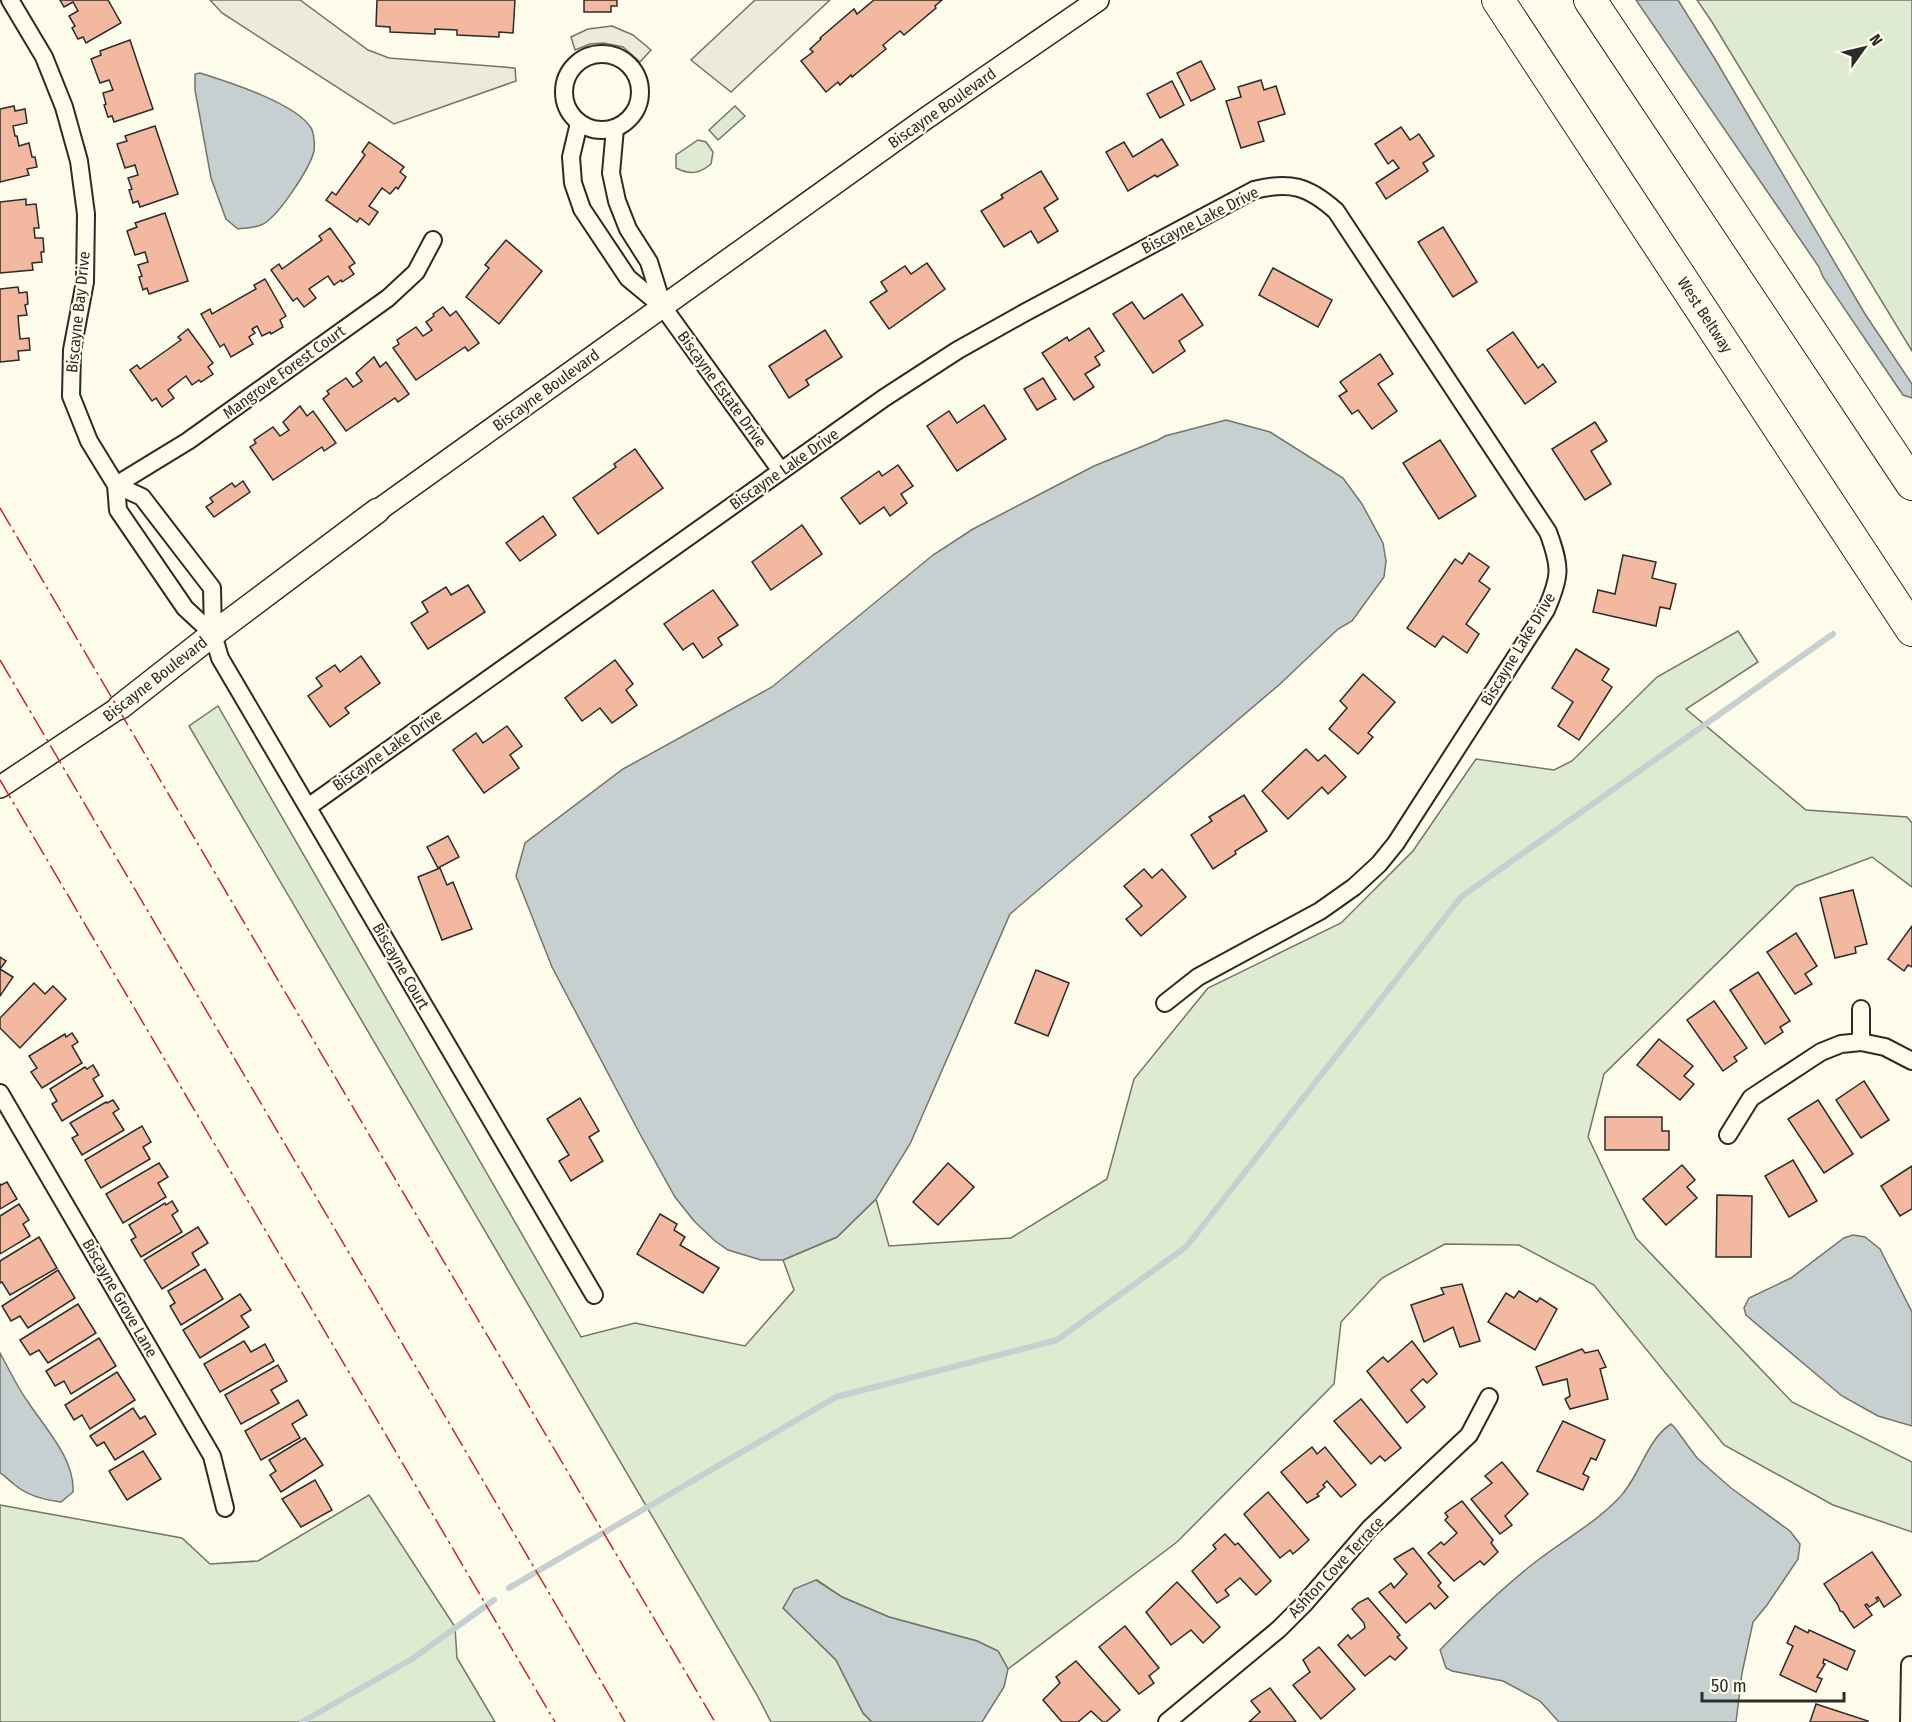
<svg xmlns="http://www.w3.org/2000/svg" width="1912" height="1722" font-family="'Fira Sans Condensed',sans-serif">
<rect width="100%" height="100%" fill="#fdfbea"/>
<g fill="#deebd1" stroke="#74746e" stroke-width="1.5">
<polygon points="1697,0 1912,0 1912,351 1712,22"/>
<polygon points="735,106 745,116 718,140 709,130"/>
<path d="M698 140 706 142 713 152 711 164C699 174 690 175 676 168V155Z"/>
<polygon points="1738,631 1758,662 1686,709 1806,810 1907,817 1912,823 1912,887 1872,857 1796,886 1604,1074 1588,1137 1636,1238 1792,1402 1912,1462 1912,1532 1833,1505 1724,1445 1594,1285 1519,1245 1445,1244 1382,1278 1341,1322 1334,1384 1177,1542 1008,1669 998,1651 977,1641 889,1617 842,1597 817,1580 784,1608 836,1660 863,1713 872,1722 771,1722 757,1695 189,726 218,706 581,1337 635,1323 745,1346 794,1290 783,1260 837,1237 876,1199 889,1246 1011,1238 1107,1179 1134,1079 1208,988 1341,923 1413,851 1476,759 1554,770 1572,761 1657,677"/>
<polygon points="369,1495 455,1627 457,1658 495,1722 0,1722 0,1505 182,1538 210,1564 258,1561"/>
</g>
<g fill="#eceadb" stroke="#74746e" stroke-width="1.5">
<polygon points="210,0 300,0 368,50 376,53 389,58 515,68 516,81 394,124 222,13"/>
<polygon points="755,0 830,0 731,92 691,60"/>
<polygon points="612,26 633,35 651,50 640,62 623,47 604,43 590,44 575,50 571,37 588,29"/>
</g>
<g fill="#c7d0d0" stroke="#74746e" stroke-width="1.5">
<polygon points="1636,0 1678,0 1715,59 1865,314 1912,384 1912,398 1903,395 1823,277 1819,267"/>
<path d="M200 73C228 82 296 103 311 128 314 133 315 145 314 151 310 168 277 219 261 225 254 228 245 228 238 229L226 219 211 178 195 90V74Z"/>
<polygon points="1226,420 1270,432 1343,478 1362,504 1383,543 1386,561 1384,577 1352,621 1338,629 1280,684 1010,914 910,1144 876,1199 837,1237 783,1260 761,1260 728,1250 715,1241 694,1221 675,1197 640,1134 552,967 516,876 525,843 623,769 772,687 933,555 973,529 1094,466 1158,440 1165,436"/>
<polygon points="1853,1235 1865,1237 1880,1249 1912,1312 1912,1426 1878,1416 1842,1396 1746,1315 1744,1308 1749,1298 1791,1278 1844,1238"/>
<path d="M0 1353C9 1369 17 1387 28 1402 45 1428 75 1459 73 1492L61 1502C44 1500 28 1496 15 1485 9 1481 7 1477 0 1473Z"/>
<path d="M1671 1424 1675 1428 1697 1458 1731 1488 1790 1531 1800 1544 1798 1559 1767 1605 1753 1622 1742 1673 1736 1722H1559L1540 1701 1503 1681 1452 1671 1446 1668 1440 1650C1470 1619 1500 1590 1534 1563 1562 1541 1594 1524 1618 1499 1640 1477 1646 1440 1671 1424Z"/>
<polygon points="816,1580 842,1597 889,1617 977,1641 998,1651 1008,1669 1004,1687 982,1722 872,1722 863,1713 836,1660 783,1608 794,1589"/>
</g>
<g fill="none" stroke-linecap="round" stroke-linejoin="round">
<g stroke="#c7d0d0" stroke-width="6">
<polyline points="509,1588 836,1397 1057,1340 1186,1247 1461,897 1833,634"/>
<polyline points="302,1722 412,1659 494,1600"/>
</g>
</g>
<g fill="#f2b8a0" stroke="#2b2b2b" stroke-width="1.5">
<polygon points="60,0 108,0 121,23 86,43 83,37 78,39 72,28 75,26 69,16 78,11 73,2 64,7"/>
<polygon points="377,0 515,0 513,33 499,32 499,37 457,35 457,30 435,29 435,34 390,32 390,27 376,26"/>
<polygon points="584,0 617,0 617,6 611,6 611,12 584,12"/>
<polygon points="874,0 942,0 935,6 936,8 904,35 900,31 883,45 886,49 852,77 851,75 840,85 838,82 826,92 801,61 813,52 810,49 821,39 820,38 854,9 857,14"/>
<polygon points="130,40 153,109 114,122 112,116 108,117 104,105 106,104 103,93 113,90 109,80 100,83 91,59 101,55 100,51"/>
<polygon points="1201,61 1215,89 1191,101 1177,73"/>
<polygon points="1261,80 1264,90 1276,86 1285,114 1258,122 1264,141 1241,148 1226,101 1241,97 1238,87"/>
<polygon points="1172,81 1184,105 1160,118 1147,94"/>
<polygon points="14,106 15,111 25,109 27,123 13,126 15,136 17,136 19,146 29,143 32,157 35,157 37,167 27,169 29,175 0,182 0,109"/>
<polygon points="155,126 178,194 140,207 138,201 133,203 129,190 132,189 128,178 138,175 135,165 125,168 117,144 127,141 125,136"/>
<polygon points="1401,127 1410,140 1419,134 1434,156 1423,163 1428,171 1386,199 1376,183 1399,168 1393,160 1388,164 1375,144"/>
<polygon points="1162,139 1178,165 1157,177 1155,175 1128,191 1106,152 1124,142 1133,157"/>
<polygon points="369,142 404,167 400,172 406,177 398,189 396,187 390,194 382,188 369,206 378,212 369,225 360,218 357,222 326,200 332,192 336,195 365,155 362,152"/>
<polygon points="1041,171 1058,199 1044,208 1058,231 1038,243 1031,231 1004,247 981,211 1003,198 1001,195"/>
<polygon points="26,199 26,205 36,204 39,228 34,228 35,238 43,238 44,252 41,252 42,262 32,263 33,270 0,273 0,202"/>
<polygon points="165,213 188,281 149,294 147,288 143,290 139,277 142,276 138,265 148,262 145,252 135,255 127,231 137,227 135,223"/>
<polygon points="1443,227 1477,282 1453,297 1418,242"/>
<polygon points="330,228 355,263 349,267 354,274 342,282 341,280 334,285 328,276 309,289 316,298 304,307 297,298 293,301 271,270 279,264 282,269 322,240 319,236"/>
<polygon points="506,240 542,271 499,324 466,297 489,268 485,265"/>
<polygon points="927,263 945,289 889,329 870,302 887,291 881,282 905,266 911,274"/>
<polygon points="1273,268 1332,300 1318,327 1259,295"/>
<polygon points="265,279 286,316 280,320 283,327 271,334 270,332 262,336 257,326 252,329 255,333 249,337 253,344 231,357 224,344 220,347 201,314 210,309 212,314 256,289 254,285"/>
<polygon points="18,287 19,293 27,292 28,304 25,305 27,315 18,316 20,339 29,338 30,350 18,351 19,360 0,362 0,289"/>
<polygon points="1182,294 1203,325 1179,341 1185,351 1153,373 1113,314 1132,302 1144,319"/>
<polygon points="443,307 450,316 456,311 479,343 468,351 465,347 416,380 393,348 399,344 397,340 416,327 423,336 432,330 426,322 434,316 433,314"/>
<polygon points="1089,328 1104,351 1095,357 1100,365 1085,374 1094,387 1074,400 1042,353 1067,337 1069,341"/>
<polygon points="188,329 213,363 208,367 213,374 201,382 199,380 192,385 186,376 168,390 174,398 162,407 156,398 152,401 130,370 137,365 140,369 181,340 178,337"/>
<polygon points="825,330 842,357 806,380 809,385 789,398 769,366"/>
<polygon points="1513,332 1538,368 1543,364 1556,382 1525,404 1487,350"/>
<polygon points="1380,354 1393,374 1378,384 1397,411 1372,429 1358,410 1352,414 1339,396 1347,391 1340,382"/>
<polygon points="374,357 380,367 386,362 409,394 398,402 395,398 346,431 323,399 329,394 327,391 346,378 353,387 362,381 356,373"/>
<polygon points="1043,378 1056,399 1037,410 1024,389"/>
<polygon points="984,405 1006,439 957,471 927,426 949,411 957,423"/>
<polygon points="300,406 307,416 313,411 336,443 324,451 322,447 273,480 250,447 256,443 254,440 273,427 280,436 289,430 283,422"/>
<polygon points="1595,422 1607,441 1591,451 1611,484 1585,500 1552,449"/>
<polygon points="1440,440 1476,496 1439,519 1403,463"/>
<polygon points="635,449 663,488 598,534 573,498 616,467 614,464"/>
<polygon points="898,465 913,486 901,494 907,503 890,516 884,507 860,524 841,498 879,471 882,476"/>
<polygon points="243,481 250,492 214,517 206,507 213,502 210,498 232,483 235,487"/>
<polygon points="543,516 556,535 520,561 506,543"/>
<polygon points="802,525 822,554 771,590 752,562"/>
<polygon points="1469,553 1489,567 1479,581 1490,589 1466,624 1479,634 1467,653 1443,636 1435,647 1407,628 1455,559 1462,564"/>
<polygon points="1623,555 1656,562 1652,578 1676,584 1670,609 1660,607 1656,626 1593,612 1598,590 1615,594"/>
<polygon points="468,585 485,612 428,649 411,623 428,612 422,602 446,587 451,595"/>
<polygon points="713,590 738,625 718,638 722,645 703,658 693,643 683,650 664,624"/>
<polygon points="1576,649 1609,669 1602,680 1612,687 1579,740 1558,726 1573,702 1552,688"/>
<polygon points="361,656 380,683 345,708 349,713 330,727 308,696 322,686 316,678 335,665 340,672"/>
<polygon points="615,660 633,684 626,690 637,705 612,723 600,708 582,721 565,698"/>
<polygon points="1363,674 1395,702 1368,733 1373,737 1358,754 1329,729 1347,708 1340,701"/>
<polygon points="507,726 522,746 510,755 519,768 484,793 453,750 476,733 483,743"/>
<polygon points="1306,749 1318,761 1325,755 1346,777 1328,794 1322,787 1288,819 1262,791"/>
<polygon points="1244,795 1267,831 1235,851 1236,854 1213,869 1191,835 1212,821 1209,817"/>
<polygon points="448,836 459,857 438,868 427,847"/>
<polygon points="440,868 447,885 453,882 472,929 442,940 418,877"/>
<polygon points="1144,869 1152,878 1162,869 1186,897 1141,936 1126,919 1142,906 1124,886"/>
<polygon points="1853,890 1867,944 1855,947 1856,953 1835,958 1820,898"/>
<polygon points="1912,926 1912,967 1908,965 1904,971 1888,959"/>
<polygon points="1796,933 1817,966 1805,974 1812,984 1795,994 1767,952"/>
<polygon points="0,957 6,961 0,969 13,977 0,996"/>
<polygon points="1036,970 1069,983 1048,1036 1015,1023"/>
<polygon points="1758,972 1790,1021 1780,1027 1783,1032 1765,1044 1730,990"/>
<polygon points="34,983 45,994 53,986 66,999 20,1048 0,1028 0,1018"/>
<polygon points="1714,1001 1747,1048 1734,1057 1737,1061 1723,1071 1687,1020"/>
<polygon points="72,1033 78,1042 72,1046 82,1063 42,1088 31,1072 37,1068 29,1056 65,1034 66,1037"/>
<polygon points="1659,1039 1693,1066 1684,1076 1694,1084 1680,1100 1637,1065"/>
<polygon points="93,1065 99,1075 93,1079 103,1096 62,1121 52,1104 57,1101 50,1089 85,1067 87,1069"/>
<polygon points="1864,1081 1889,1120 1861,1138 1836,1100"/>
<polygon points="580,1098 599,1131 589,1137 603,1161 571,1181 559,1161 569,1155 547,1119"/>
<polygon points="113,1100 119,1109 113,1113 124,1130 82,1155 72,1138 78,1135 70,1123 106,1102 107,1103"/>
<polygon points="1818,1100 1853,1154 1824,1173 1788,1119"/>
<polygon points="1605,1117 1662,1117 1662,1131 1669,1131 1669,1150 1605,1150"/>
<polygon points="142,1126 151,1142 143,1147 150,1159 101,1188 85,1160"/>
<polygon points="1793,1160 1817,1201 1789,1217 1765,1176"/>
<polygon points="159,1163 168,1177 158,1183 166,1197 123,1223 106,1194"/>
<polygon points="948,1163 974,1187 938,1225 913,1202"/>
<polygon points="1682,1165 1695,1180 1687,1187 1697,1198 1666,1225 1643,1199"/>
<polygon points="1912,1166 1912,1209 1900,1216 1881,1186"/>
<polygon points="7,1182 17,1199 0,1209 0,1184 1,1185"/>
<polygon points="1717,1195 1752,1196 1751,1257 1716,1257"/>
<polygon points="172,1201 178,1211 172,1215 182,1232 141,1257 131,1240 136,1237 129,1225 165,1203 166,1205"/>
<polygon points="19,1204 29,1220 23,1224 30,1236 0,1254 0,1216"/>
<polygon points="660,1214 677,1224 674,1230 685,1237 680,1245 719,1268 703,1293 637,1254"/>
<polygon points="198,1227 208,1243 192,1253 199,1265 162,1289 144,1260"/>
<polygon points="39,1237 57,1268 10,1295 2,1282 0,1283 0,1261"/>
<polygon points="205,1269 223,1299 181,1325 170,1306 175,1303 168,1291"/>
<polygon points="58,1270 75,1298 28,1328 20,1316 11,1321 2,1306"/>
<polygon points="1462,1284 1480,1341 1460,1347 1453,1327 1424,1342 1411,1305 1444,1294 1441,1288"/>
<polygon points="1519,1291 1537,1302 1540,1298 1557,1309 1535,1350 1488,1322 1506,1293 1514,1298"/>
<polygon points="240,1294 251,1310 241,1316 249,1327 200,1358 183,1330"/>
<polygon points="78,1304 96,1333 48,1363 39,1350 30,1355 20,1340"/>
<polygon points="99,1338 116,1366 71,1394 64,1381 55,1386 46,1371"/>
<polygon points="244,1341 251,1352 265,1344 274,1361 220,1392 204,1364"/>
<polygon points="1412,1341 1437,1374 1427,1383 1423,1379 1411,1390 1425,1407 1407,1423 1367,1371 1383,1357 1388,1362"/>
<polygon points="1582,1349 1585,1353 1598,1350 1606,1367 1600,1369 1608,1399 1570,1409 1565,1399 1570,1396 1567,1379 1543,1385 1536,1367"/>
<polygon points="278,1365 287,1381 271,1390 279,1403 241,1424 225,1395"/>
<polygon points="117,1372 135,1400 90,1429 82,1415 74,1420 65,1405"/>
<polygon points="1361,1399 1401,1448 1385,1461 1380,1456 1371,1464 1334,1421"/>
<polygon points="298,1400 307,1415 292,1424 300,1438 261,1460 245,1431"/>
<polygon points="133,1408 140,1419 145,1416 156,1434 115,1460 104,1442 97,1446 90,1436"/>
<polygon points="1563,1421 1605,1440 1596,1460 1591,1458 1583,1474 1589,1477 1583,1490 1537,1471"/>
<polygon points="305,1438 323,1465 281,1492 270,1475 276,1471 269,1460"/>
<polygon points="1312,1447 1317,1454 1325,1447 1356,1485 1341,1497 1327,1481 1323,1485 1325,1487 1317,1494 1319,1496 1307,1503 1281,1472"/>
<polygon points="143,1451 161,1479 127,1500 109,1471"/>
<polygon points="1502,1462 1528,1494 1505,1516 1512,1525 1500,1534 1471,1499 1492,1483 1485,1476"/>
<polygon points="315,1480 332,1510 301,1527 282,1499"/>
<polygon points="1268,1492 1309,1540 1293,1554 1290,1550 1280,1558 1244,1514"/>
<polygon points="1462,1501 1493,1540 1491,1543 1498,1552 1484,1565 1480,1561 1454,1581 1428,1553 1441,1542 1444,1545 1457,1533 1445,1520 1448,1517 1445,1513"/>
<polygon points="1225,1534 1235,1545 1238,1543 1271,1581 1256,1595 1240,1578 1225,1590 1229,1595 1217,1603 1192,1571 1216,1549 1213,1545"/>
<polygon points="1413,1548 1441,1583 1438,1586 1448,1597 1435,1609 1430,1603 1406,1623 1379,1592 1391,1583 1394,1588 1407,1574 1394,1559"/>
<polygon points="1872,1552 1901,1595 1884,1607 1878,1597 1876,1598 1878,1601 1869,1607 1867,1604 1865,1605 1872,1615 1854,1628 1843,1612 1840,1611 1838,1605 1824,1584"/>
<polygon points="1177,1582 1220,1627 1203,1643 1191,1630 1171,1645 1146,1612"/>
<polygon points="1368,1598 1400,1635 1397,1637 1407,1648 1395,1660 1390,1656 1365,1676 1338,1645 1348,1635 1351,1639 1365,1628 1364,1623 1352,1609 1358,1603"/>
<polygon points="1125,1626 1159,1668 1149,1676 1154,1683 1139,1694 1099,1647"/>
<polygon points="1795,1626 1808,1633 1809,1630 1855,1651 1847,1670 1824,1659 1823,1663 1825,1664 1817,1677 1822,1679 1816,1692 1780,1675 1793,1646 1787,1643"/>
<polygon points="1319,1647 1355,1689 1321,1719 1293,1685 1310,1672 1303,1660"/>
<polygon points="1076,1661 1120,1710 1106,1722 1103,1722 1091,1711 1078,1722 1062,1722 1043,1700 1060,1683 1056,1677"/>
<polygon points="1270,1688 1296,1722 1249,1722 1260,1712 1251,1701"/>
<polygon points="1816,1704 1868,1721 1868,1722 1810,1722"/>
</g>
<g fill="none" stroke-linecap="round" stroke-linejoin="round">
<defs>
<g id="minor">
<polyline points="10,0 44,57 64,107 79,161 86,214 85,282 72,350 71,396 89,441 116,485 118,510 185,608 213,634"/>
<circle cx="602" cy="92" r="38"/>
<polyline points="579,123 571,157 573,183 582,209 628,278 663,307 781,471"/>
<polyline points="615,128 611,173 617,201 628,229 649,262 663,307"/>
<polyline points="116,485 142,497 212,588 213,634 220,658 594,1295"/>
<polyline points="116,485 188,441 388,298 416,272 433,240"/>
<path d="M308 807 884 398 958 350 1024 313 1254 190C1290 181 1308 186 1336 211L1548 532C1561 567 1561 576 1546 610L1396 843 1379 864 1354 887 1320 911 1198 977 1165 1003"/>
<polyline points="1861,1042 1861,1009"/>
<polyline points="0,1093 212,1456 225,1508"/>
<polyline points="1728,1135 1751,1098 1821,1052 1841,1044 1861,1042 1885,1047 1912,1061"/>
<polyline points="1167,1722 1279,1629 1305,1603 1370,1528 1469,1435 1489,1397"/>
<polyline points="1909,1722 1910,1665"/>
</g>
<g id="tertiary">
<polyline points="377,511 925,119 1098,0"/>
<polyline points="0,787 120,707"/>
</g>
<polyline id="secondary" points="120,707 213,634 377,511"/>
<g id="motorway">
<polyline points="1498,0 1912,630"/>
<polyline points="1590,0 1912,484"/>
</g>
</defs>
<use href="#minor" stroke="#2b2b2b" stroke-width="20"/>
<use href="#tertiary" stroke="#2b2b2b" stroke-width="24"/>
<use href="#secondary" stroke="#2b2b2b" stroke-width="27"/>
<use href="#motorway" stroke="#2b2b2b" stroke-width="34"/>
<use href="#minor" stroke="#fdfbea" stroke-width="16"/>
<use href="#tertiary" stroke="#fdfbea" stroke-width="21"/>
<use href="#secondary" stroke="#fdfbea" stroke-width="24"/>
<use href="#motorway" stroke="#fdfbea" stroke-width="32"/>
<g stroke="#c62828" stroke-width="1.5" stroke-dasharray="21 4.5 3 4.5" stroke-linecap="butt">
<polyline points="0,508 715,1722"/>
<polyline points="0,660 625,1722"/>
<polyline points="0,780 555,1722"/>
</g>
</g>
<g text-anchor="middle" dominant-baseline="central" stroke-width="4.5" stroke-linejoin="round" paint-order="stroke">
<g font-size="16" fill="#2b2b2b" stroke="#fdfbea">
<text transform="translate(942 108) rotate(-35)">Biscayne Boulevard</text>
<text transform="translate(1200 220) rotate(-27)">Biscayne Lake Drive</text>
<text transform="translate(78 312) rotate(-84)">Biscayne Bay Drive</text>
<text transform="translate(1705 315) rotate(57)">West Beltway</text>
<text transform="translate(284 372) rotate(-36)">Mangrove Forest Court</text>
<text transform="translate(722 389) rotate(54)">Biscayne Estate Drive</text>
<text transform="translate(546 390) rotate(-36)">Biscayne Boulevard</text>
<text transform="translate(784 469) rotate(-35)">Biscayne Lake Drive</text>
<text transform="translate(1518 649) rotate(-59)">Biscayne Lake Drive</text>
<text transform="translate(155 679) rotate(-38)">Biscayne Boulevard</text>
<text transform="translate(387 750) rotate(-35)">Biscayne Lake Drive</text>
<text transform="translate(401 966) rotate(60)">Biscayne Court</text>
<text transform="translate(120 1298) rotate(60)">Biscayne Grove Lane</text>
<text transform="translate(1336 1567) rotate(-47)">Ashton Cove Terrace</text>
</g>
</g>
<g transform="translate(1864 48) rotate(56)" stroke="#fdfbea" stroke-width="4.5" paint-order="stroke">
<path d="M0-4.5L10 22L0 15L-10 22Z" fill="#2b2b2b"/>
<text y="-9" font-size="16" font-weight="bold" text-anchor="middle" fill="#2b2b2b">N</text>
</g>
<path d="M1702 1692v9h142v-9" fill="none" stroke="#2b2b2b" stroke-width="3"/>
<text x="1711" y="1692" font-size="18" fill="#2b2b2b" stroke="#fdfbea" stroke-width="4.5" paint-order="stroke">50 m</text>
</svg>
